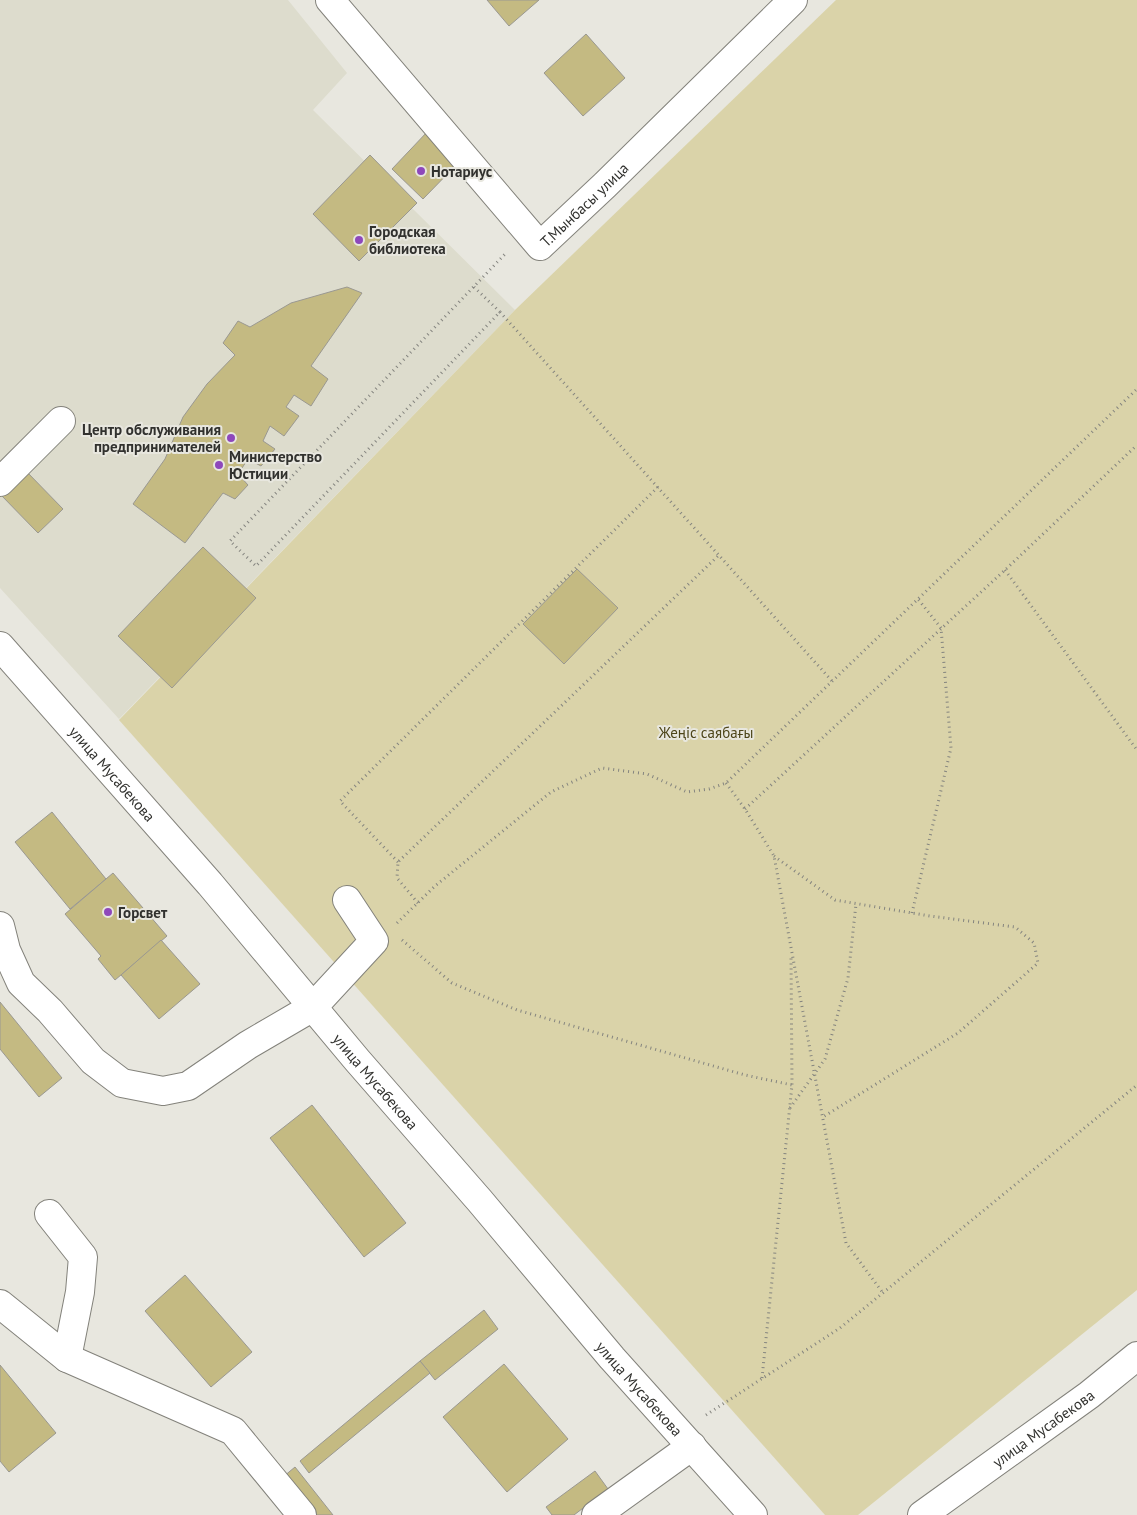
<svg xmlns="http://www.w3.org/2000/svg" width="1137" height="1515" font-family="'PT Sans',sans-serif">
<rect width="100%" height="100%" fill="#e8e7df"/>
<polygon fill="#dddccd" points="0,0 288,0 347,73 313,110 515,310 119,719 0,588"/>
<polygon fill="#dad3a9" points="836,0 1137,0 1137,1290 858,1515 825,1515 119,720 515,310"/>
<g fill="#c4ba82" stroke="#9a9891">
<polygon points="487,0 539,0 509,26"/>
<polygon points="586,34 625,78 583,116 544,73"/>
<polygon points="428,131 460,161 423,199 392,169"/>
<polygon points="370,155 417,203 359,261 313,214"/>
<polygon points="347,287 362,293 311,366 328,379 311,406 294,395 286,407 299,416 284,436 270,426 263,441 275,449 261,466 248,459 238,474 248,485 235,499 223,493 185,543 133,504 165,459 183,417 207,384 235,355 223,343 238,321 250,327 291,303"/>
<polygon points="26,471 63,509 38,533 1,495"/>
<polygon points="203,547 256,598 172,688 118,636"/>
<polygon points="577,569 618,608 564,664 523,624"/>
<polygon points="52,812 106,879 70,909 15,842"/>
<polygon points="113,873 167,936 115,980 98,959 101,956 65,914"/>
<polygon points="161,940 200,984 159,1019 121,975"/>
<polygon points="0,1002 62,1078 39,1097 0,1049"/>
<polygon points="312,1105 406,1223 364,1257 270,1138"/>
<polygon points="185,1275 252,1352 211,1387 145,1311"/>
<polygon points="484,1310 498,1329 435,1380 420,1361"/>
<polygon points="420,1361 430,1373 309,1473 300,1461"/>
<polygon points="504,1364 568,1439 507,1492 443,1417"/>
<polygon points="0,1365 56,1433 9,1472 0,1461"/>
<polygon points="295,1467 333,1515 314,1515 283,1477"/>
<polygon points="595,1471 608,1489 574,1515 552,1515 546,1507"/>
</g>
<g fill="none" stroke-linecap="round" stroke-linejoin="round">
<defs>
<g id="minor">
<path id="s1" d="M330 0 540 246 605 185 793 0"/>
<polyline points="0,482 61,421"/>
<path id="s2" d="M0 646 210 884 357 1060 480 1201 612 1358 753 1515"/>
<polyline points="0,926 6,950 21,983 50,1011 93,1061 122,1083 163,1091 188,1086 248,1045 313,1007 374,941 347,900"/>
<polyline points="49,1214 83,1257 80,1292 67,1358"/>
<polyline points="0,1304 67,1358 233,1431 302,1515"/>
<polyline points="596,1515 692,1446"/>
<path id="s3" d="M922 1515 1089 1395 1137 1356"/>
</g>
</defs>
<use href="#minor" stroke="#83827b" stroke-width="30"/>
<g stroke="#84847f" stroke-width="3" stroke-dasharray="1 4" stroke-linecap="butt">
<polyline points="474,287 500,312 256,566 230,541 507,252"/>
<polyline points="500,312 832,681"/>
<polyline points="1005,570 1137,750"/>
<polyline points="726,783 745,809 774,856 846,1243 883,1293"/>
<polyline points="745,809 1005,570 1137,445"/>
<polyline points="774,856 835,900 930,916 1015,927 1034,943 1038,963 958,1033 823,1117"/>
<polyline points="398,862 340,801 658,487"/>
<polyline points="418,903 397,878 398,862 719,555"/>
<polyline points="912,913 951,748 941,628 918,599"/>
<polyline points="397,923 435,886 551,792 602,768 647,774 687,792 709,789 726,783 1137,389"/>
<polyline points="402,940 452,983 517,1010 745,1075 792,1085"/>
<polyline points="790,1108 825,1059 848,978 856,904"/>
<polyline points="762,1378 792,1085 791,956"/>
<polyline points="706,1415 840,1328 1137,1085"/>
</g>
<use href="#minor" stroke="#fff" stroke-width="28"/>
</g>
<g fill="#8e48bb" stroke="#e8e7df" stroke-width="2">
<circle cx="421" cy="171" r="5"/>
<circle cx="359" cy="240" r="5"/>
<circle cx="231" cy="438" r="5"/>
<circle cx="219" cy="465" r="5"/>
<circle cx="108" cy="912" r="5"/>
</g>
<g text-anchor="middle" dominant-baseline="central" stroke-width="4" stroke-linejoin="round" paint-order="stroke">
<g font-size="15" font-weight="bold" fill="#31312e" stroke="#e8e7df" text-anchor="start">
<text x="431" y="171">Нотариус</text>
<text x="369" y="231">Городская<tspan x="369" dy="17">библиотека</tspan></text>
<text x="221" y="429" text-anchor="end">Центр обслуживания<tspan x="221" dy="17">предпринимателей</tspan></text>
<text x="229" y="456">Министерство<tspan x="229" dy="17">Юстиции</tspan></text>
<text x="118" y="912">Горсвет</text>
</g>
<g font-size="15" fill="#31312e" stroke="#e8e7df">
<text stroke="none"><textPath href="#s1" startOffset="384">Т.Мынбасы улица</textPath></text>
<text stroke="none"><textPath href="#s2" startOffset="170">улица Мусабекова</textPath></text>
<text stroke="none"><textPath href="#s2" startOffset="575">улица Мусабекова</textPath></text>
<text stroke="none"><textPath href="#s2" startOffset="980">улица Мусабекова</textPath></text>
<text stroke="none"><textPath href="#s3" startOffset="149">улица Мусабекова</textPath></text>
</g>
<g font-size="15" fill="#4d4519" stroke="#e8e7df">
<text x="706" y="732">Жеңіс саябағы</text>
</g>
</g>
</svg>
